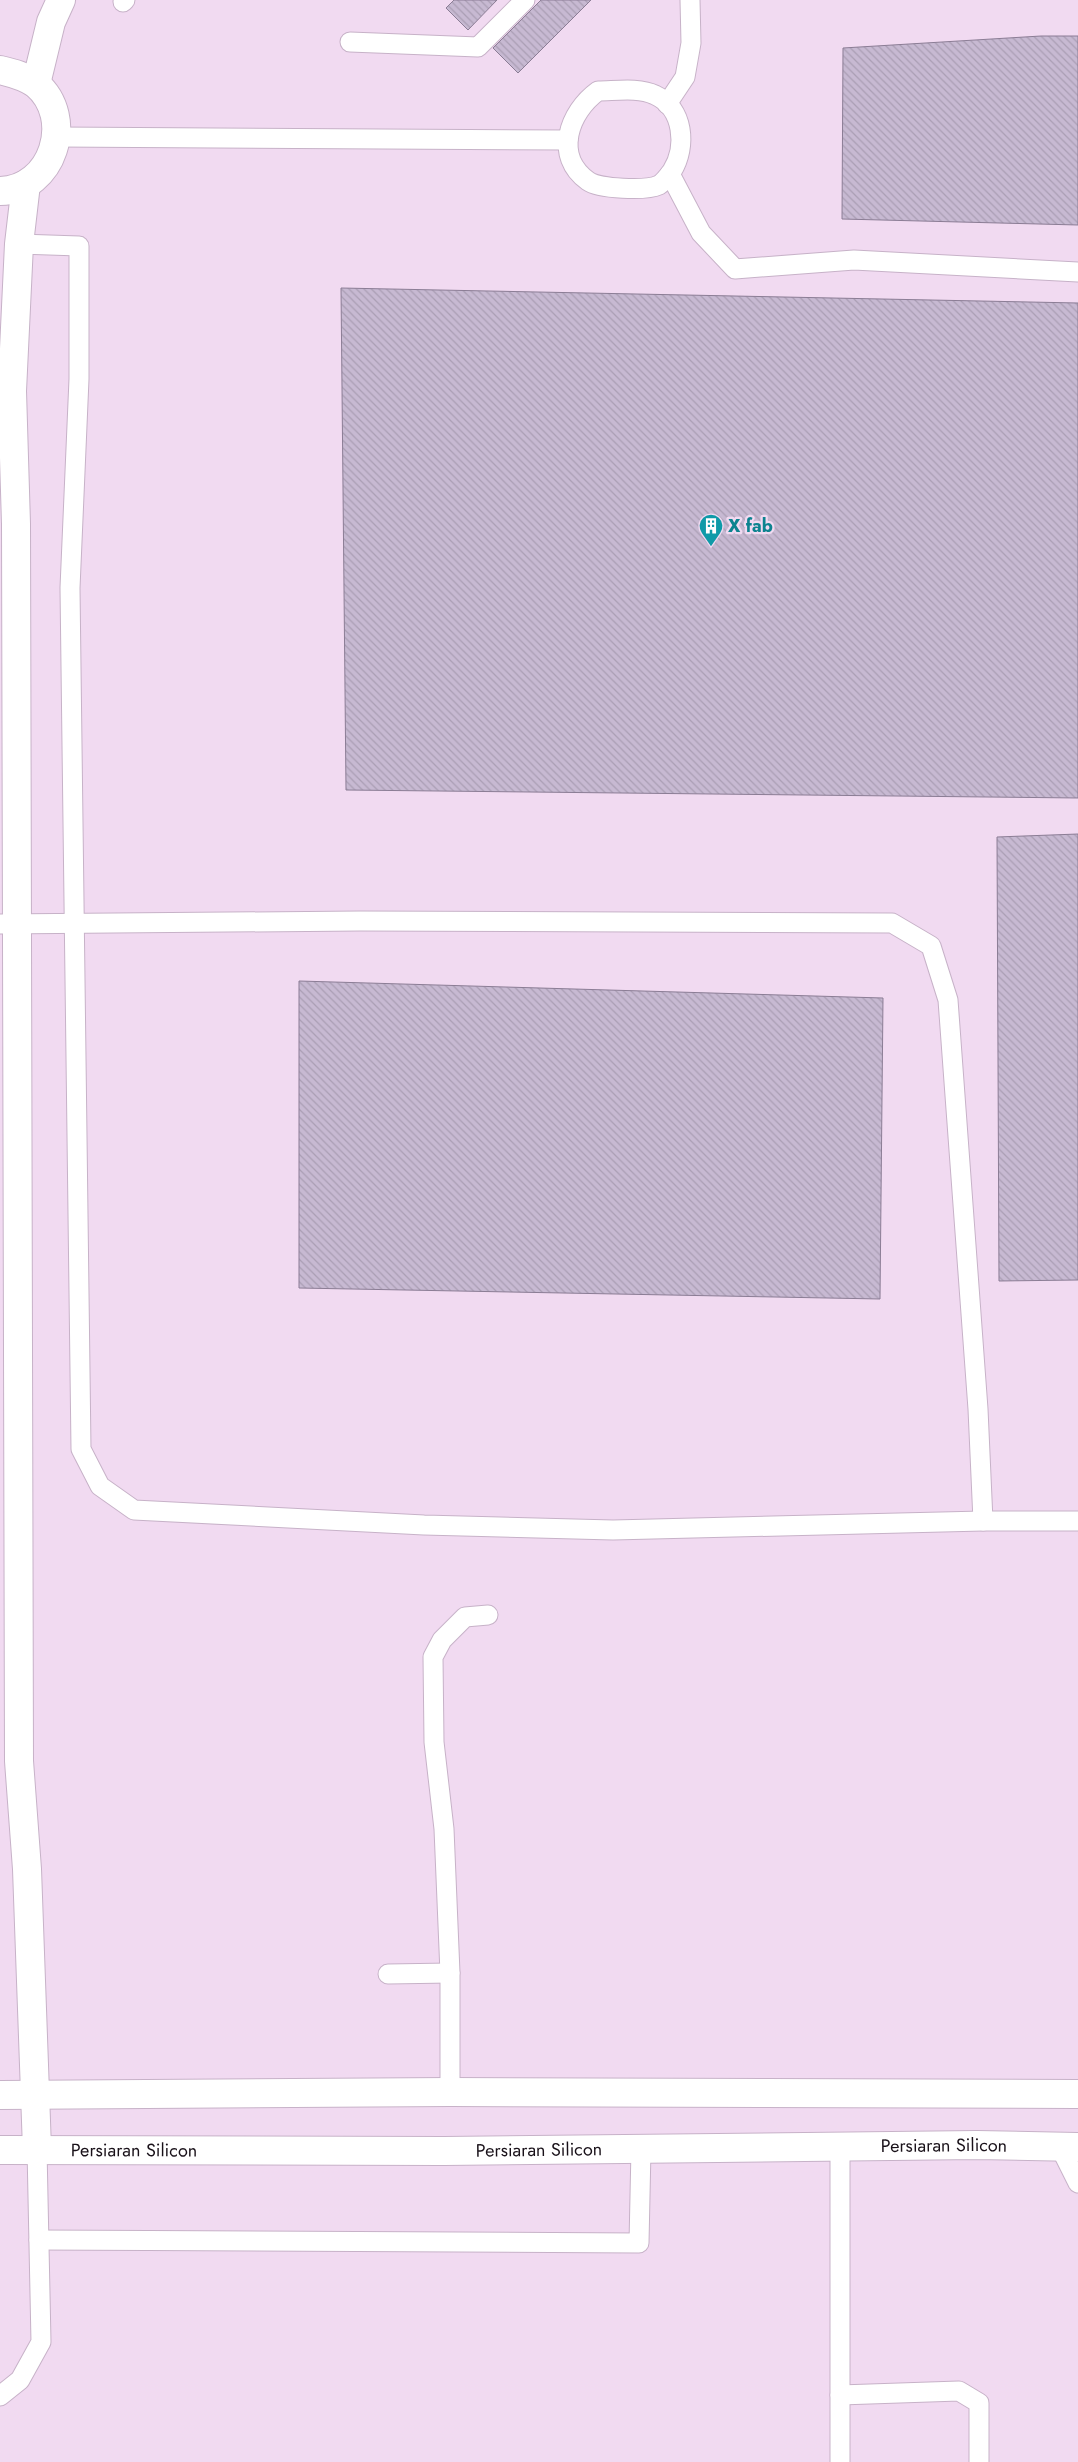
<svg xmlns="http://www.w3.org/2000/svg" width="1078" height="2462" font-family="Jost,sans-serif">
<defs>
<pattern id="building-back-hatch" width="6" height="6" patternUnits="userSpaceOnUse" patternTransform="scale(1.25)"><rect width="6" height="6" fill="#c7b9d2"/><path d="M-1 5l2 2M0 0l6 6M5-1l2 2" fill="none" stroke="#aa9eb4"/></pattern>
</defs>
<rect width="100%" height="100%" fill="#f1daf1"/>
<g fill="url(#building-back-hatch)" stroke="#8b7d95">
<polygon points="454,0 497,0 468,30 446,8"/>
<polygon points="541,0 591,0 518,73 493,48"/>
<polygon points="1041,36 1078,36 1078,225 842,219 843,48"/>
<polygon points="341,288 1078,303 1078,798 346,790"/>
<polygon points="1078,834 1078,1280 999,1281 997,837"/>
<polygon points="299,981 883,998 880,1299 299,1288"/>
</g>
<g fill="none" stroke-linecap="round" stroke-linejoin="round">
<defs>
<g id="service">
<polyline points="123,2 125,0"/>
<polyline points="350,42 478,47 525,0"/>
<path d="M598 91C615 91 639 87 655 95 684 108 687 147 672 171 669 175 664 182 659 185 646 191 599 189 588 181 553 156 569 112 598 91Z"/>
<polyline points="667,104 685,77 691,43 690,0"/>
<polyline points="57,137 568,140"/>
<polyline points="670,174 701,233 735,269 854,260 1078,272"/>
<polyline points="19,244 79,246 79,379 70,588 81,1449 100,1486 134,1510 424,1525 613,1530 983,1521"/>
<polyline points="0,924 360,921 892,923 931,946 948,1000 978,1409 983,1521 1078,1521"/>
<polyline points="388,1974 450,1973"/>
<polyline points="450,2092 450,1973 444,1829 434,1742 433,1657 442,1640 465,1617 488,1615"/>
<polyline points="1060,2147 1078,2183"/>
<polyline points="39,2240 639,2243 641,2149"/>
<polyline points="840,2395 959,2391 979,2403 979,2462"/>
<polyline points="0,2396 20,2380 41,2342 37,2149"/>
<polyline points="840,2462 840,2147"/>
</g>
<g id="minor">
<path d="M0 70C13 73 25 76 36 84 76 118 53 190 0 191"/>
<polyline points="36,84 51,22 61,0"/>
<polyline points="26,184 19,244 12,391 16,524 19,1761 27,1869 37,2149"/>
<polyline points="0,2095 450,2092 1078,2094"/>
<path id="s1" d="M0 2150 444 2151 977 2145 1078 2147"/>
</g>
</defs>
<use href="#service" stroke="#c7b2c8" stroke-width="21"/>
<use href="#minor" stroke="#c7b2c8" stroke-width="30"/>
<use href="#service" stroke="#fff" stroke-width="19"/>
<use href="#minor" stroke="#fff" stroke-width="28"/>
</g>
<defs>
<symbol id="building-pin" viewBox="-11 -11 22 30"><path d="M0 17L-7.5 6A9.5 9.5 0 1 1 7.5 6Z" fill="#0f9aa8" stroke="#f1daf1"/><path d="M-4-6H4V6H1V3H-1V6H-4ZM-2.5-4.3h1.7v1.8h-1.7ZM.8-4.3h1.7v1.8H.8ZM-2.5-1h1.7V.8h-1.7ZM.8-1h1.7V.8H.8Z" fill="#fff"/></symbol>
</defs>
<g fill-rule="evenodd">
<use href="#building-pin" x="697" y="512" width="28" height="38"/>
</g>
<g text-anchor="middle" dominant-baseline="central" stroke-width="4.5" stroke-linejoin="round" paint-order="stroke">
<g font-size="18" font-weight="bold" fill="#0d838f" stroke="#f1daf1" text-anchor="start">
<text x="728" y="526">X fab</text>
</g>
<g font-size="18" fill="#191119" stroke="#f1daf1">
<text stroke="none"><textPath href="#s1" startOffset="944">Persiaran Silicon</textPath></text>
<text stroke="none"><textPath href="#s1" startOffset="134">Persiaran Silicon</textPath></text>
<text stroke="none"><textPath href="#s1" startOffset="539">Persiaran Silicon</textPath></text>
</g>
</g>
</svg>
